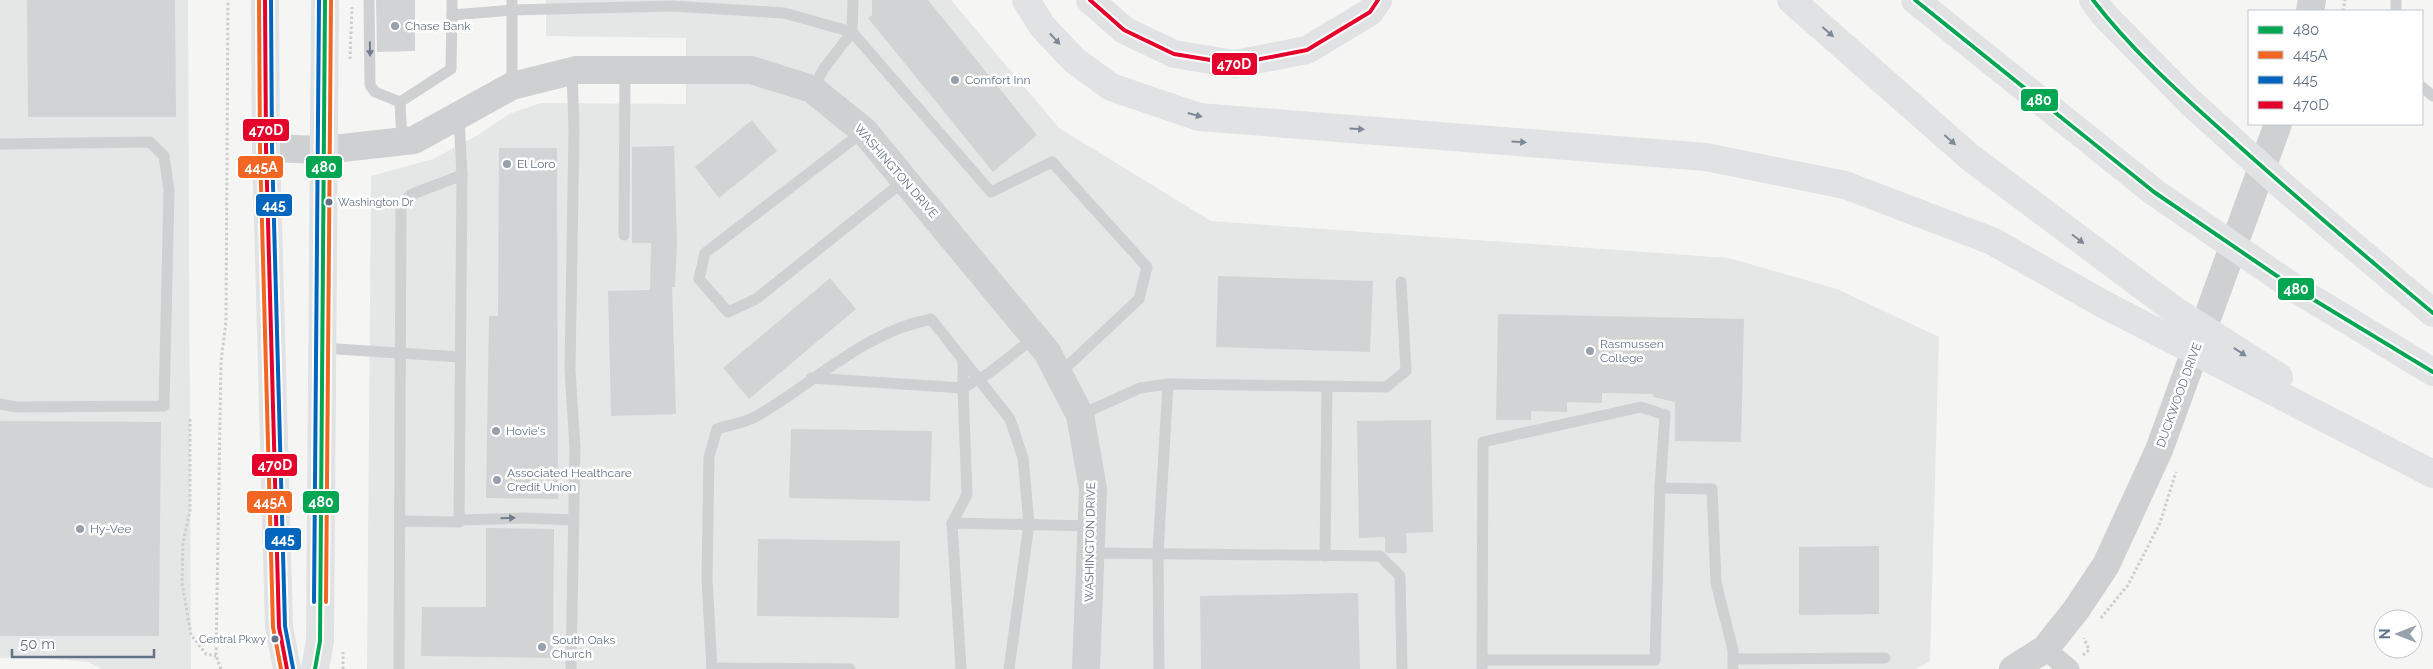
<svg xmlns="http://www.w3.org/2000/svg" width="2433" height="669" font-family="Raleway,sans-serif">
<rect width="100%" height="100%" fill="#f5f6f4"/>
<g fill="#e5e7e6">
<polygon points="0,0 188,0 191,669 102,669 88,662 27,657 0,658"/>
<polygon points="546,0 951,0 1059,128 1211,221 1729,258 1837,289 1939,337 1930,661 1916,669 367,669 371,176 433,159 478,135 509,114 541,103 686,104 686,38 546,36"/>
</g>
<g fill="#d2d3d4">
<polygon points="27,0 175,0 176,117 28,117"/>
<polygon points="376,0 415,0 415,51 377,52"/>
<polygon points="872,0 928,0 1037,135 993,172 868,18 872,15"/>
<polygon points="752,120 777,151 719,198 695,167"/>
<polygon points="674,146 677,242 675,287 672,287 676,414 611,416 608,291 650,290 651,243 632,243 632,147"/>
<polygon points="499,148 557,148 558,499 486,498 489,316 498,316"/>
<polygon points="1218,276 1373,281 1370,352 1216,347"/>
<polygon points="830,278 856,309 749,399 723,368"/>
<polygon points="1498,314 1744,319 1741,442 1675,441 1675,402 1653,397 1654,394 1602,393 1602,403 1567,402 1567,412 1531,411 1531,420 1496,420"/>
<polygon points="1431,420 1433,532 1406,533 1407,553 1387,553 1385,551 1385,537 1359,538 1357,421"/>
<polygon points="0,421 161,422 159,636 0,636"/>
<polygon points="791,429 932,431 930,501 789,498"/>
<polygon points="486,528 554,529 553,658 421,656 422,607 486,607"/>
<polygon points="758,539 900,541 899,618 757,616"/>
<polygon points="1879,546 1879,614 1799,615 1799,547"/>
<polygon points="1358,593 1360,669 1201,669 1200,596"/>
</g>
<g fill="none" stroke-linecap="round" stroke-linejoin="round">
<g stroke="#cccdce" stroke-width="3" stroke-dasharray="2.5 2.5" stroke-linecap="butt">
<polyline points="2343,11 2345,0"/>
<polyline points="350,59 352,7"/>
<polyline points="190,419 190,511 183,542 182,583 191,635 206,654 216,656"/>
<polyline points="2101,618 2128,585 2160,523 2176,472"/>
<polyline points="2083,655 2089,650 2084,638"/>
<polyline points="221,669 216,656 221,362 226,321 228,0"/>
<polyline points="343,669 343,652"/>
</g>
<g stroke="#cfd0d1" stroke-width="11">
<polyline points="369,0 370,85 375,92 400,102"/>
<polyline points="512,0 512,86"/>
<polyline points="853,0 852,32 991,192 1052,162 1147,267 1139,299 1059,374"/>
<polyline points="2396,0 2396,11"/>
<polyline points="452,15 452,0"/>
<polyline points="2422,87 2433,96"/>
<polyline points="864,131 705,253 699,279 728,312 756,299 905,180"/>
<polyline points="402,141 400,102 451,69 452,15 512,10 672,6 784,13 852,32 825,67 812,89"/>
<polyline points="0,144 150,142 164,156 169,191 164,406 16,407 0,404"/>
<polyline points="624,235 625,70"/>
<polyline points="322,348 460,357"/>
<polyline points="811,378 963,388 989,373 1035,337"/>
<polyline points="1080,415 1140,388 1168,384 1386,387 1406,371 1401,282"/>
<polyline points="1660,488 1712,489 1716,583 1733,650 1733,669"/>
<polyline points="459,520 524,518 573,520"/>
<polyline points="400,521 459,522 462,175"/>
<polyline points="952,523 1092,526"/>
<polyline points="1091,553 1380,556 1400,576 1402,669"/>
<polyline points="1325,556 1327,386"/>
<polyline points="1733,659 1885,658"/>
<polyline points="1482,660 1655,660 1660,488 1665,415 1641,407 1483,442 1482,660 1482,669"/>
<polyline points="712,668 850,669"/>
<polyline points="399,669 401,206 410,195 462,175 459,117"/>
<polyline points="571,669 575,448 570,370 574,129 572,71"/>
<path d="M712 669 707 579 709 457 717 429C729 425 745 423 757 416 816 382 862 333 931 319L1010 419 1023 458 1029 524 1009 669"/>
<polyline points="961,669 952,523 967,495 963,388 963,359"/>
<polyline points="1159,669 1158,553 1168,384"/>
</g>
<polyline stroke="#cfd0d1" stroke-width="21" points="2045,649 2069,669"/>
<g stroke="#cfd0d1" stroke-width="28">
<polyline points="2310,11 2312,0"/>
<polyline points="266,148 324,150 414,140 512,86 576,70 751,70 812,89 864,131 1047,352 1080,415 1093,489 1086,669"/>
<polyline points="2013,669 2045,649 2076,610 2106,565 2159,450 2278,124"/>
</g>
<g stroke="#e1e2e3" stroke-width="28">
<polyline points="265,0 266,148 279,627 287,669"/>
<polyline points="315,669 320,641 325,0"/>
</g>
<g stroke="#e1e2e3" stroke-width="28">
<polyline points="1026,0 1042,26 1074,60 1111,87 1199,117 1706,157 1845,185 1992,241 2103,304 2433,474"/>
<polyline points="1090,0 1124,30 1174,54 1235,64 1307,50 1370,12 1378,0"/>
<polyline points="1791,0 1971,158 2173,309 2279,377"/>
<polyline points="1915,0 2154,192 2296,289 2433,372"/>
<polyline points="2093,0 2106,17 2190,102 2285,188 2433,313"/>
</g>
<defs>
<g id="bus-1">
<polyline points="1915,0 2154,192 2296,289 2433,372"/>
<path d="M2093 0C2129 47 2176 90 2221 130 2290 192 2361 253 2433 313"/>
<polyline points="315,669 320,641 325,0"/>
</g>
<g id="bus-2">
<polyline points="259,0 260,148 273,627 281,669"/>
<polyline points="326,602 331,0"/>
</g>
<g id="bus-3">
<polyline points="271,0 272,148 285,626 293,668"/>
<polyline points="314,602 319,0"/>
</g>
<g id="bus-4">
<polyline points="265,0 266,148 279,627 287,669"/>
<polyline points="1090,0 1124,30 1174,54 1235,64 1307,50 1370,12 1378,0"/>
</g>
</defs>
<use href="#bus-1" stroke="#fff" stroke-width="8"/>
<use href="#bus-2" stroke="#fff" stroke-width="8"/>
<use href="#bus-3" stroke="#fff" stroke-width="8"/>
<use href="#bus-4" stroke="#fff" stroke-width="8"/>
<use href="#bus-1" stroke="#00a651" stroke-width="4"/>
<use href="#bus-2" stroke="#f26522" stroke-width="4"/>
<use href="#bus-3" stroke="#0065bd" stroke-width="4"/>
<use href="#bus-4" stroke="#e4002b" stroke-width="4"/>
</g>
<defs><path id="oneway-solid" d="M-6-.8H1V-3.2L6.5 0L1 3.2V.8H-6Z" transform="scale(1.25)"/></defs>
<g fill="#7c8999">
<use href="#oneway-solid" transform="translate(1828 32) rotate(41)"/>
<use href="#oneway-solid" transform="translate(1055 39) rotate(47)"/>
<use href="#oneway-solid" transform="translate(1195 115) rotate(15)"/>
<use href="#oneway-solid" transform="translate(1357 129) rotate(4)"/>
<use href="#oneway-solid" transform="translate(1950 140) rotate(41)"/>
<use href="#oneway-solid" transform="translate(1519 142) rotate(4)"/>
<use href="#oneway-solid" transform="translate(2078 239) rotate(37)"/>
<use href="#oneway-solid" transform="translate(2240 352) rotate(33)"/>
</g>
<g fill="#6e7c8e">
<use href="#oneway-solid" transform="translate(370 49) rotate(89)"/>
<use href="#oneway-solid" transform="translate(508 518) rotate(-2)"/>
</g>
<g fill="#96a1ad" stroke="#fff" stroke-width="2">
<circle cx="395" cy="26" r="5"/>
<circle cx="955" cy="80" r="5"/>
<circle cx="507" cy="164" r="5"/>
<circle cx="1590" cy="351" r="5"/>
<circle cx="496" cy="431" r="5"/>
<circle cx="497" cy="480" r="5"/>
<circle cx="80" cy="529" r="5"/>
<circle cx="542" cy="647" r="5"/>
</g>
<g fill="#637387" stroke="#fff" stroke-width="2">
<circle cx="329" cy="202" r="4.5"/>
<circle cx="275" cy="639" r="4.5"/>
</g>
<g text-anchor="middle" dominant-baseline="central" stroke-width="5" stroke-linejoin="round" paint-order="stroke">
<g font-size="11" fill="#637387" stroke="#fff" text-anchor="start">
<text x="338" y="202">Washington Dr</text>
<text x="266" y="639" text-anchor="end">Central Pkwy</text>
</g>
<g font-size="12" fill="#637387" stroke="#fff" text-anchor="start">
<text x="405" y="26">Chase Bank</text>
<text x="965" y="80">Comfort Inn</text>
<text x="517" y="164">El Loro</text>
<text x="1600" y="344">Rasmussen<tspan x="1600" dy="14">College</tspan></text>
<text x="506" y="431">Hovie's</text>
<text x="507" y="473">Associated Healthcare<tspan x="507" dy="14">Credit Union</tspan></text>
<text x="90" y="529">Hy-Vee</text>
<text x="552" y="640">South Oaks<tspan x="552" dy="14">Church</tspan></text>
</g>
<g font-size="12" fill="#637387" stroke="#fff">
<text transform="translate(896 171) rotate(49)">WASHINGTON DRIVE</text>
<text transform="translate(2179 395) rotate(-70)">DUCKWOOD DRIVE</text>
<text transform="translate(1090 542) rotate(-89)">WASHINGTON DRIVE</text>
</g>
</g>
<g stroke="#fff" stroke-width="2">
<rect x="1211" y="52" width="47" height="24" rx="5" fill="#e4002b"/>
<rect x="2020" y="88" width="39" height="24" rx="5" fill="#00a651"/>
<rect x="242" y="118" width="48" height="24" rx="5" fill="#e4002b"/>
<rect x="305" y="155" width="38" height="24" rx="5" fill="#00a651"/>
<rect x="237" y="155" width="47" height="24" rx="5" fill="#f26522"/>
<rect x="255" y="193" width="38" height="24" rx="5" fill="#0065bd"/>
<rect x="2277" y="277" width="38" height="24" rx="5" fill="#00a651"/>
<rect x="251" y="453" width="47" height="24" rx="5" fill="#e4002b"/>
<rect x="302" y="490" width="38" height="24" rx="5" fill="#00a651"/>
<rect x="246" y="490" width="47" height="24" rx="5" fill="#f26522"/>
<rect x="264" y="527" width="38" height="24" rx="5" fill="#0065bd"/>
</g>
<g font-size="14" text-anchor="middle" font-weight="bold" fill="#fff">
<text x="1234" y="69">470D</text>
<text x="2039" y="105">480</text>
<text x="266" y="135">470D</text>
<text x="324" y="172">480</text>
<text x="261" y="172">445A</text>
<text x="274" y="210">445</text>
<text x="2296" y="294">480</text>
<text x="275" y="470">470D</text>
<text x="321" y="507">480</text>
<text x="270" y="507">445A</text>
<text x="283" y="544">445</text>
</g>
<rect x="2248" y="10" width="175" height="115" fill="#ffffff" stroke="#c1c7cf"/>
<rect x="2258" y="26" width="25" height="8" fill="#00a651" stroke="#c1c7cf"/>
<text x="2293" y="35" font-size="15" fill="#637387">480</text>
<rect x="2258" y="51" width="25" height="8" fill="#f26522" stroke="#c1c7cf"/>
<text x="2293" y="60" font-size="15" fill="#637387">445A</text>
<rect x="2258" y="76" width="25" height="8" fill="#0065bd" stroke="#c1c7cf"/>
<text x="2293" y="85" font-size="15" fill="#637387">445</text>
<rect x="2258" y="101" width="25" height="8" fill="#e4002b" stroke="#c1c7cf"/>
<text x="2293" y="110" font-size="15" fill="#637387">470D</text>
<g transform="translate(2398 634) rotate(270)"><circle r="24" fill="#ffffff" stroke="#c1c7cf"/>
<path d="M0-4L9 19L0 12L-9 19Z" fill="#96a1ad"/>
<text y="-8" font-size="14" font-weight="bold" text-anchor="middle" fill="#637387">N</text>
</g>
<path d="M12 649v8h142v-8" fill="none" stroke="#637387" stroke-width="2.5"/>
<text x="20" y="649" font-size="15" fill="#637387" stroke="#ffffff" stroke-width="4" paint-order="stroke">50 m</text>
</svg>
